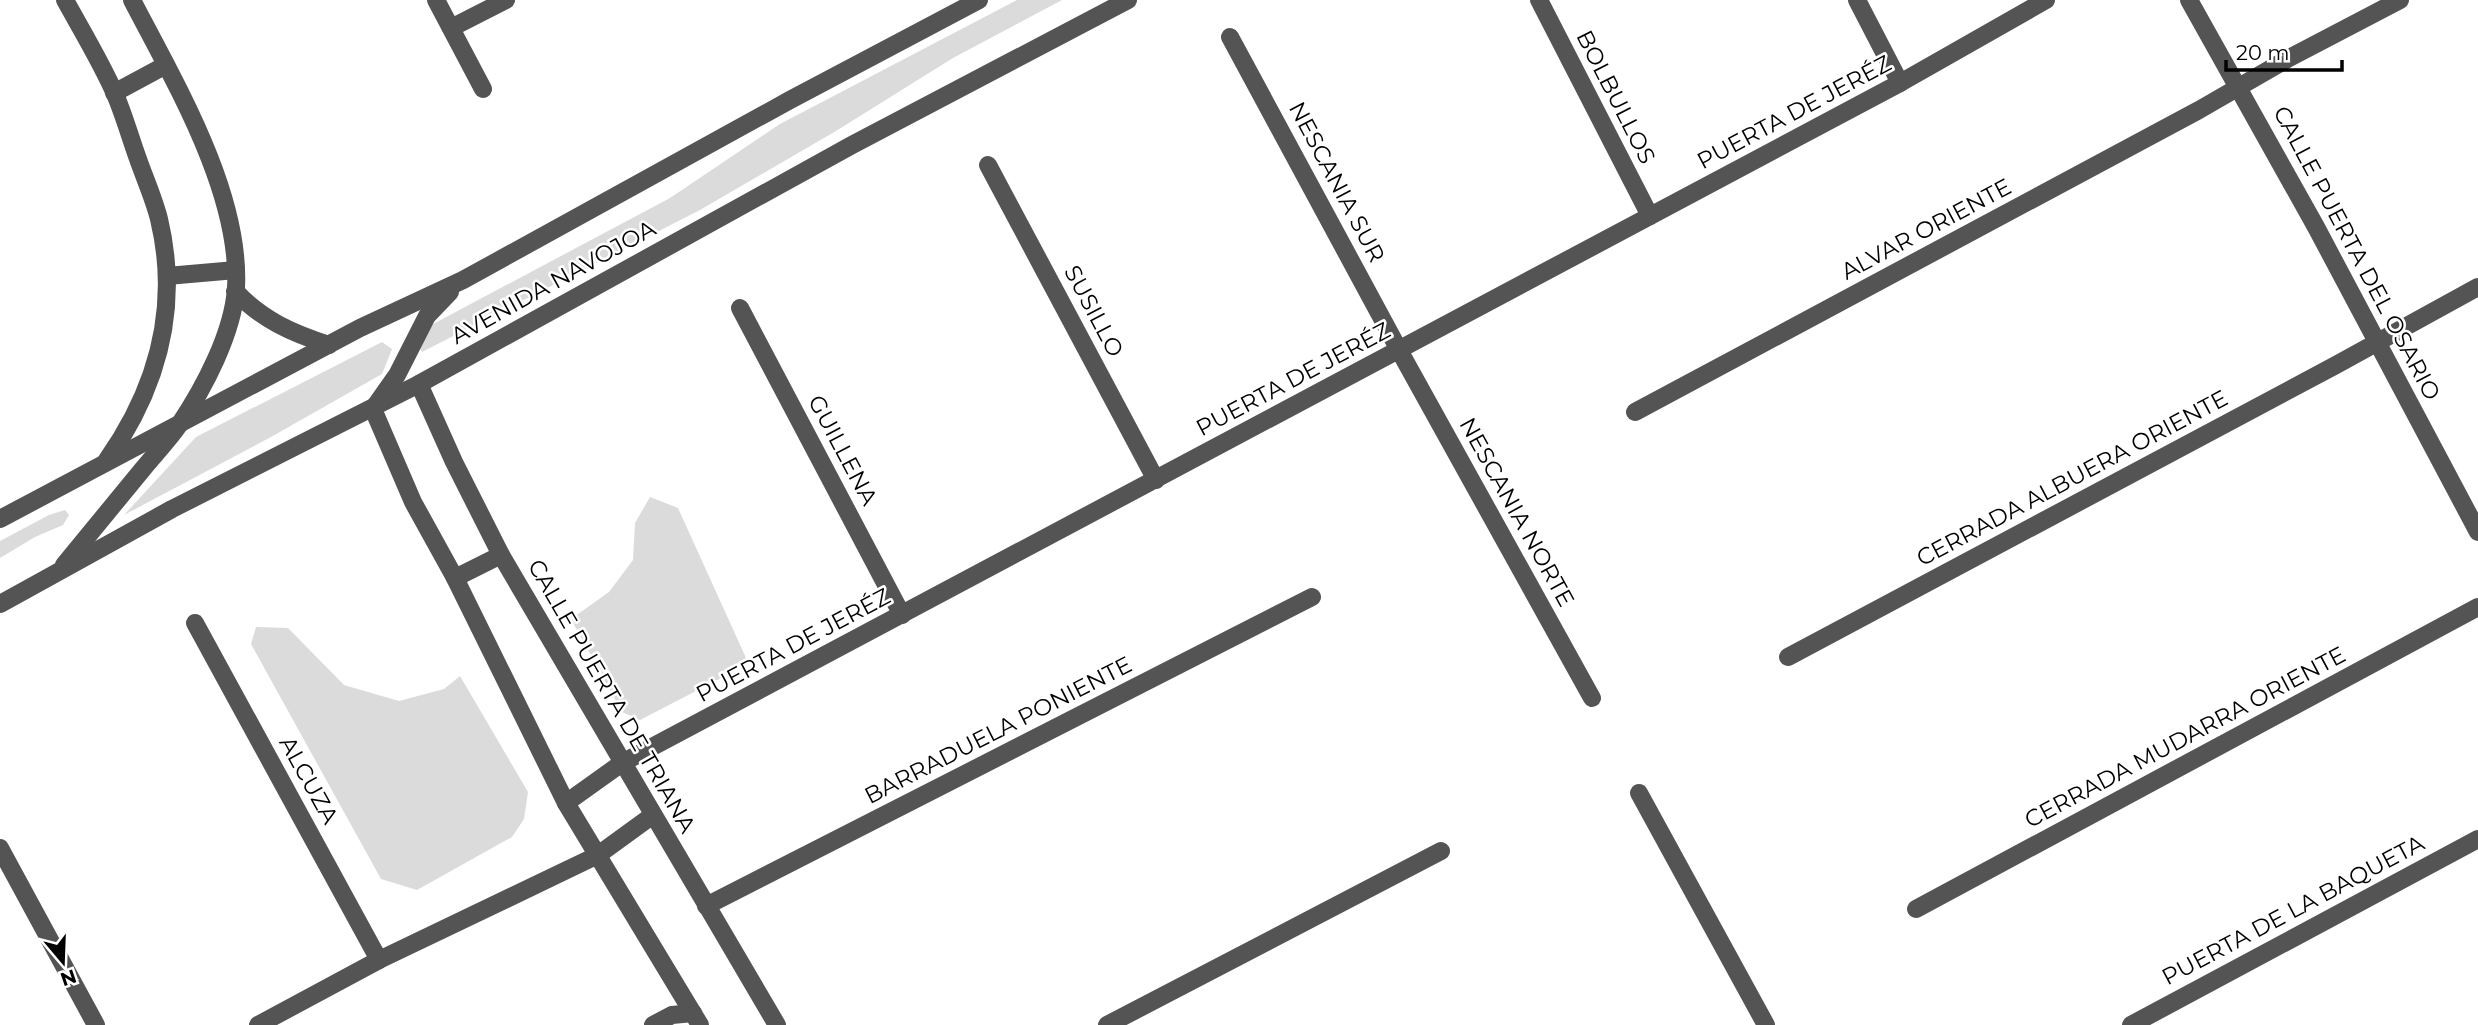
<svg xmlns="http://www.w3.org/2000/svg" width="2478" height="1025" font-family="Montserrat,sans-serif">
<rect width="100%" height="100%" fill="#fff"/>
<g fill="#dbdbdb">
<polygon points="1017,0 1062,0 953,58 836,131 700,210 422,352 418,344 420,331 670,198 780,124"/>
<polygon points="382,342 392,349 382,374 271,437 124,515 196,437"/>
<polygon points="650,497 678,508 746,658 723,677 640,720 622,712 571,619 609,592 633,560 635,523"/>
<polygon points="65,510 69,515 63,525 35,537 0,558 0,541 49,515"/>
<polygon points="256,627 288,628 344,685 399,701 444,689 460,676 528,792 524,819 512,837 417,890 381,879 251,644"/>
</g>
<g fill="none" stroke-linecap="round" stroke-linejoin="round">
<g stroke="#545454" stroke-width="18">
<path d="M65 0C82 31 101 62 115 94 124 115 130 137 138 159 145 179 154 199 159 219 180 307 158 387 107 460"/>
<polyline points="436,0 483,89"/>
<polyline points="1539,0 1650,216"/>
<polyline points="1857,0 1900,83"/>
<polyline points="2189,0 2316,227 2478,532"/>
<polyline points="451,28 506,0"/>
<polyline points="1230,37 1399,350 1592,698"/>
<polyline points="114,93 166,65"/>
<polyline points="988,165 1156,480"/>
<polyline points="167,276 236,270"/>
<path d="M235 291C262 320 292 333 329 345"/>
<polyline points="450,292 427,316 397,375 373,409 413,502 455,578 566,803 700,1025"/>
<polyline points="740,308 902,615"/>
<polyline points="419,384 454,462 501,555 777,1025"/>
<polyline points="1635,412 2199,110 2289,58 2400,0"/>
<polyline points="0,519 360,328 463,280 790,100 979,0"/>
<path d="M64 565C90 533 116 502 142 470 154 455 168 441 179 425 204 388 233 333 236 288 241 193 175 83 132 0"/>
<polyline points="455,578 501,555"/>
<polyline points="0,604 172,509 419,384 852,145 1128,0"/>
<polyline points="195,623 379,960"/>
<polyline points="1788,657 2336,365 2478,287"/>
<polyline points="1639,793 1766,1025"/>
<polyline points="566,803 622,763 1900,83 2046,0"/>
<polyline points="0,848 96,1025"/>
<polyline points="706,906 1312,597"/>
<polyline points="1916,909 2478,607"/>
<polyline points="258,1025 379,960 598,855 653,815"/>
<polyline points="653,1025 672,1015 693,1013"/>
<polyline points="1107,1025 1441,851"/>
<polyline points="2131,1025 2478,839"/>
</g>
</g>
<g text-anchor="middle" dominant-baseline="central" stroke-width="5" stroke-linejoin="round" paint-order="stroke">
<g font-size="23" fill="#000" stroke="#fff">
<text transform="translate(1616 97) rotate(63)">BOLBULLOS</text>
<text transform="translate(1794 112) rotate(-28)">PUERTA DE JERÉZ</text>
<text transform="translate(1337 182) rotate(62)">NESCANIA SUR</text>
<text transform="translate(1926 229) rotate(-28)">ALVAR ORIENTE</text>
<text transform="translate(2357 253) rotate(62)">CALLE PUERTA DEL OSARIO</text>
<text transform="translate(553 282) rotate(-29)">AVENIDA NAVOJOA</text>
<text transform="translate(1094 311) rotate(62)">SUSILLO</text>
<text transform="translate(1293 379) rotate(-28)">PUERTA DE JERÉZ</text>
<text transform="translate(843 450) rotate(62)">GUILLENA</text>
<text transform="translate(2072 478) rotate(-28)">CERRADA ALBUERA ORIENTE</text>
<text transform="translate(1517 512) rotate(61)">NESCANIA NORTE</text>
<text transform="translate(793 645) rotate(-28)">PUERTA DE JERÉZ</text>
<text transform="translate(612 696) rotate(60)">CALLE PUERTA DE TRIANA</text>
<text transform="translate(998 730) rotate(-27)">BARRADUELA PONIENTE</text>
<text transform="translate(2185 737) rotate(-28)">CERRADA MUDARRA ORIENTE</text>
<text transform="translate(309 780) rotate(61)">ALCUZA</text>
<text transform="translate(2293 910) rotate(-28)">PUERTA DE LA BAQUETA</text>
</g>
</g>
<g transform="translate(63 962) rotate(161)" stroke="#ffffff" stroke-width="5" paint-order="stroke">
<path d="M0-5L12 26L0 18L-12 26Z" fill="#000000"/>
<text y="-10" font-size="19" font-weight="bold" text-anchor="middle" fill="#000000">N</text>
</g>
<path d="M2226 60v10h116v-10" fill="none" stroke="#000000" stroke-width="3.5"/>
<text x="2236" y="60" font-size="21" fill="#000000" stroke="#ffffff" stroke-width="5" paint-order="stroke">20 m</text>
</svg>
